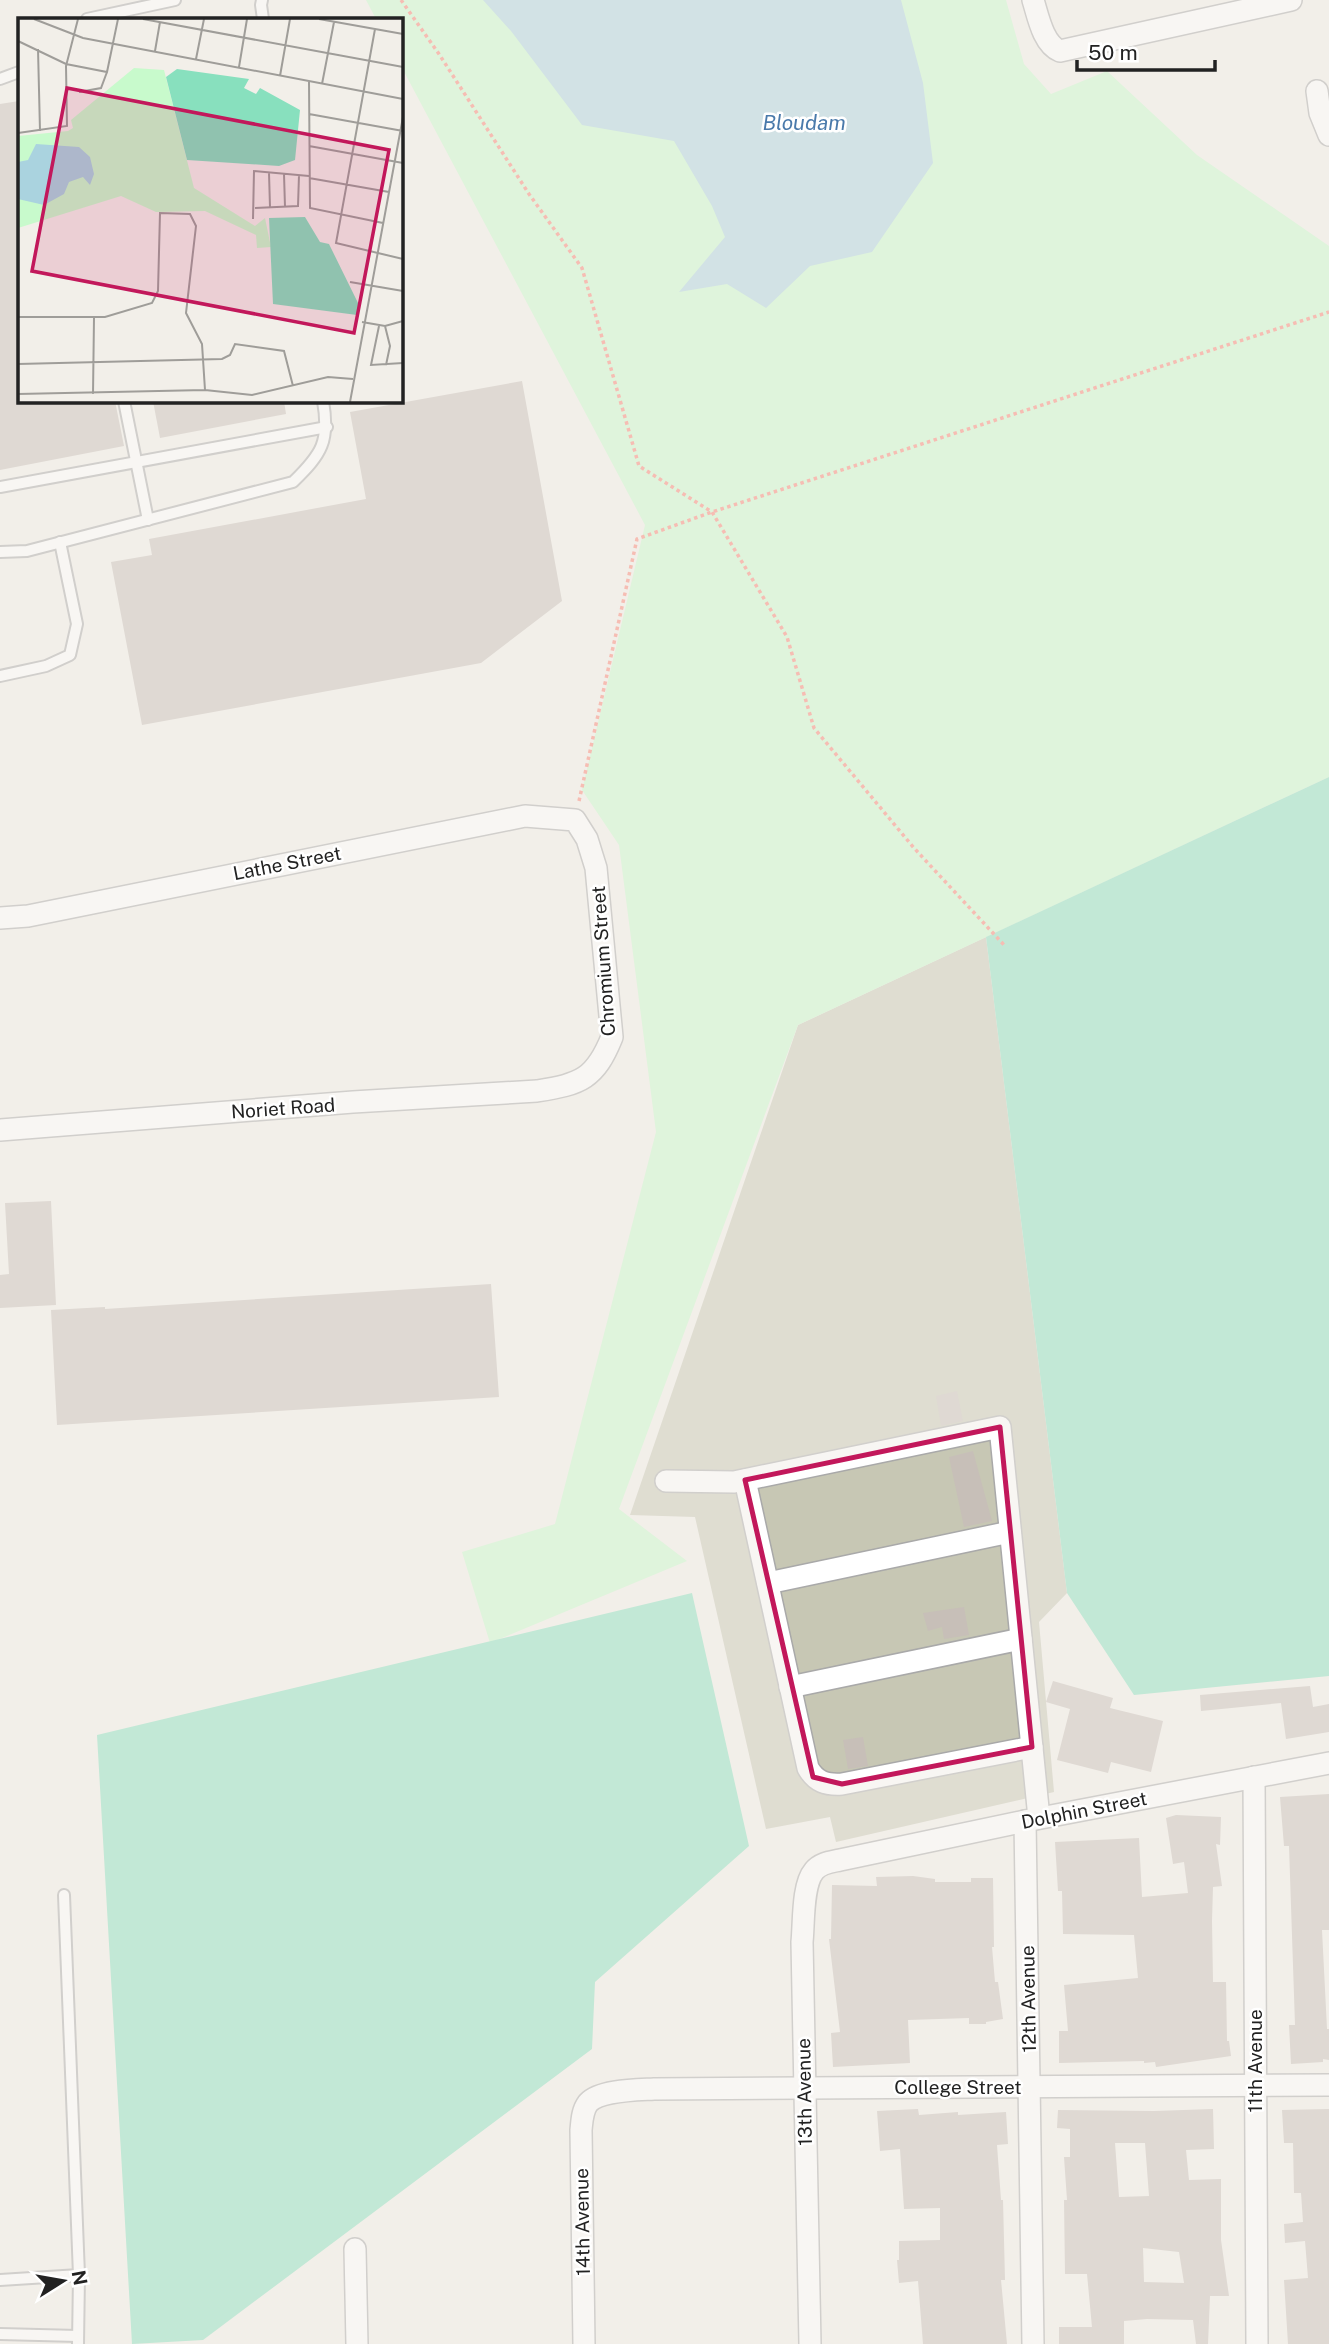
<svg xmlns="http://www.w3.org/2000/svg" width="1329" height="2344" font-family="'Public Sans',sans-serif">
<rect width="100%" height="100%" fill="#f2efe9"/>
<polygon fill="#c7c7b4" points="986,937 1067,1593 1039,1622 1054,1792 836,1842 830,1817 766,1829 695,1517 630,1515 798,1025"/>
<polygon fill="#c8facc" points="366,0 1006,0 1024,64 1051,94 1107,71 1197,155 1329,246 1329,777 798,1025 619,1509 687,1561 490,1643 462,1552 555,1524 656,1132 619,845 582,790 645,525 401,66 401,19 376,19"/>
<g fill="#88e0be">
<polygon points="1329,777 1329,1676 1134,1695 1067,1593 986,937"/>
<polygon points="692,1593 749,1846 595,1982 592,2049 203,2340 132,2344 97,1735"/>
</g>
<polygon fill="#aad3df" points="483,0 901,0 923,83 933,163 872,252 810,266 766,308 727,284 679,292 725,237 712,206 674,141 582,125 511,31"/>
<g fill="#c7bfb8" fill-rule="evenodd">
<polygon points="19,101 19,401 115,401 124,446 0,470 0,104"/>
<polygon points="522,381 562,601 481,663 142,725 111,562 152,555 149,539 366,499 350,412"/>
<polygon points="153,401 284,401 286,414 160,438"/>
<polygon points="51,1201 56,1305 0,1308 0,1275 9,1274 5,1203"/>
<polygon points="491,1284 499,1397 57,1425 51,1310 105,1307 105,1309"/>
<polygon points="957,1391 963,1421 941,1426 936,1396"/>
<polygon points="973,1451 992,1521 964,1527 949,1457"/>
<polygon points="964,1607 969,1635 944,1639 942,1627 928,1631 923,1613"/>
<polygon points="1053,1681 1113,1698 1110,1708 1163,1721 1151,1772 1111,1762 1108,1773 1057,1760 1070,1709 1046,1702"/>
<polygon points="1310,1686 1313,1707 1329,1704 1329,1732 1286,1739 1281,1703 1201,1711 1200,1695"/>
<polygon points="863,1737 868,1766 848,1769 843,1740"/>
<polygon points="1329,1794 1329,1930 1322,1930 1327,2029 1329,2029 1329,2060 1323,2059 1323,2062 1291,2064 1289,2025 1295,2025 1289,1846 1284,1846 1280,1797"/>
<polygon points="1176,1815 1221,1817 1220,1845 1216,1844 1222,1886 1213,1887 1212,1921 1213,1982 1226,1982 1227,2041 1229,2041 1231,2056 1156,2067 1155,2062 1144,2063 1144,2061 1059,2063 1059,2031 1068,2031 1064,1985 1138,1978 1134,1935 1063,1934 1062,1891 1058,1891 1055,1842 1139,1838 1142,1897 1188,1893 1184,1862 1173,1864 1166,1818"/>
<polygon points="913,1876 935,1879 935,1882 971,1882 971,1878 993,1878 994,1947 992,1947 995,1982 998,1982 1003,2019 986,2022 986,2024 969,2024 969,2018 908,2020 910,2063 833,2067 831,2033 840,2032 829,1939 831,1939 832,1885 877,1886 876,1877"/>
<polygon points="918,2109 919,2115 958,2112 958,2115 1006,2112 1008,2144 997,2145 1001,2200 1003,2200 1005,2280 1001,2280 1007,2344 923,2344 918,2281 899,2283 897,2260 899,2260 899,2241 940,2240 940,2208 904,2209 900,2149 880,2151 877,2111"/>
<path d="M1213 2109 1214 2149 1186 2150 1189 2180 1221 2179V2240L1229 2296H1210L1208 2344H1196L1193 2320 1147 2319 1124 2321V2344H1059V2327H1092L1087 2274H1065L1064 2200H1067L1064 2157H1070V2129L1057 2128 1058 2110 1154 2111ZM1115 2143H1145L1149 2196 1119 2197ZM1143 2248 1179 2252 1184 2283 1144 2282Z"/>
<polygon points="1329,2109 1329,2344 1288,2344 1284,2280 1308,2278 1305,2241 1285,2243 1284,2224 1303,2222 1301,2193 1294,2193 1293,2143 1284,2143 1282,2110"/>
</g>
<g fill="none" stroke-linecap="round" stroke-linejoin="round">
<defs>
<g id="service">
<polyline points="262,0 261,5 263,19"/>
<polyline points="87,19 175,0"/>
<polyline points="0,79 19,72"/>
<polyline points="124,401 148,520"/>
<polyline points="0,487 327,427"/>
<path d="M0 552 27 551 293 482C322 454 330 441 323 401"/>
<polyline points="0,676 46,666 70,655 77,624 60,542"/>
<polyline points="64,1895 79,2275 78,2344"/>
<polyline points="0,2280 79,2275"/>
<polyline points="0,2334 78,2336"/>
</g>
<g id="minor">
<path d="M1033 0C1038 16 1043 44 1060 51L1291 0"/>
<polyline points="1317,91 1320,113 1329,135"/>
<path d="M0 918 28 916 525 816 575 820 587 839 596 868 612 1037C595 1079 581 1084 537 1091L353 1102 0 1130"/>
<path d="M745 1480 808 1768C816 1782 826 1785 842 1784L1032 1747"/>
<polyline points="666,1481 734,1482 1000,1427 1039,1818"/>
<polyline points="768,1583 1010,1532"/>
<polyline points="790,1687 1021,1639"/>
<polyline points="1254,1777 1257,2344"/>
<polyline points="1025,1821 1033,2344"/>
<polyline points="355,2249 357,2344"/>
<path d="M584 2344 581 2130C582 2121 582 2111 588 2103 600 2090 637 2090 654 2089L1329 2085"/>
<path d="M810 2344 802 1942C804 1924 802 1885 814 1871 820 1863 831 1862 840 1860L1025 1821 1329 1763"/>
</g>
</defs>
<use href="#service" stroke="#a9a9a9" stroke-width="14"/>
<use href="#minor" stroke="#a9a9a9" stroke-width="24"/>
<g stroke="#fa8072" stroke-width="3.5" stroke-dasharray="3.5 3.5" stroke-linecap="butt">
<polyline points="401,0 439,54 529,194 582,268 639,466 712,512 787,637 814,728 914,848 1005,946"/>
<polyline points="579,801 637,539 712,512 1329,312"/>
</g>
<use href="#service" stroke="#fff" stroke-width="10"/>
<use href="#minor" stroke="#fff" stroke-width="21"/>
</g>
<path d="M0 0H1329V2344H0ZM1000 1427 1032 1747 842 1784 813 1777 745 1480Z" fill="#f2efe9" fill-opacity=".55" fill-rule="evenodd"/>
<path fill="none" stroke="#c2185b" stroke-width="5" stroke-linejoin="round" d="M1000 1427 1032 1747 842 1784 813 1777 745 1480Z"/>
<g text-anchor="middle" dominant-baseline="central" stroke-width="5" stroke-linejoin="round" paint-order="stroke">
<g font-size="19" fill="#222" stroke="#fff">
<text transform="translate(287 863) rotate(-11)">Lathe Street</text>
<text transform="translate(603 961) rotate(-94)">Chromium Street</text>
<text transform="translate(283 1108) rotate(-4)">Noriet Road</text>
<text transform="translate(1084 1810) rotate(-11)">Dolphin Street</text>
<text transform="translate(1028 1999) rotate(-91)">12th Avenue</text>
<text transform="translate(1255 2061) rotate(-90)">11th Avenue</text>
<text x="958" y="2087">College Street</text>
<text transform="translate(804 2092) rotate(-91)">13th Avenue</text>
<text transform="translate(582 2222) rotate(-91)">14th Avenue</text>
</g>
<g font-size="21" font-style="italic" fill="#4a7aab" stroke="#fff">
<text x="804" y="122">Bloudam</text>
</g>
</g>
<g transform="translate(18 18)">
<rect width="385" height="385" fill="#f2efe9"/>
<path d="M116 50 146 52 176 170 237 208 247 200 253 229 239 230 238 217 187 193 138 194 103 178 0 210V118L50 113 55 110 53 102Z" fill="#c8facc"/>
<path d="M159 51 231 61 226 70 238 76 242 70 282 92 277 142 261 148 169 142 148 59ZM287 199 302 224 311 226 341 287 339 297 255 286 251 200Z" fill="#88e0be"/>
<path d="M18 126 61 129 72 139 76 156 72 167 65 159 51 164 46 176 26 187 0 181V144L10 142Z" fill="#aad3df"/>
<path fill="none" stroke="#9f9d99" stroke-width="2" d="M16 1 65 20 385 81M125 1 385 49M301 1 385 16M357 11 318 225 385 241M0 23 48 46 89 54 100 1M20 31 22 113M137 33 142 4M178 41 186 1M221 49 229 1M262 58 272 1M291 64 292 190 365 205M304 66 316 4M61 74 83 70 89 54M291 96 385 113M0 115 49 108 48 48 60 1M291 128 385 145M251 155 252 189M266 156 267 189M291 160 371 174M237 190 280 188 281 157M235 201 236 153 291 158M332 264 385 273M0 299H87L134 285 140 273 142 195 172 196 178 208 168 295 184 326 187 372M344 304 367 308 385 303M361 308 353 347 385 345M367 308 372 328 368 347M0 346 204 341 212 337 217 326 266 333 275 368M0 376 187 372 234 377 310 359 335 361M75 376 76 300M332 384 385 99"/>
<path fill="#c2185b" fill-opacity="0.15" stroke="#c2185b" stroke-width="3.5" d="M49 70 371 132 336 315 14 253Z"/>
<rect width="385" height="385" fill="none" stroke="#222" stroke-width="3.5"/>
</g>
<g transform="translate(63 2281) rotate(79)" stroke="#ffffff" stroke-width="5" paint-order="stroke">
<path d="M0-5L12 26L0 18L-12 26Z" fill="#222222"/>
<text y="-10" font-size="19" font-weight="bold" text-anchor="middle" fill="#222222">N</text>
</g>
<path d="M1077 60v10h138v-10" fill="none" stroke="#222222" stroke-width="3.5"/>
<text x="1088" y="60" font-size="21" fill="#222222" stroke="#ffffff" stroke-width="5" paint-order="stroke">50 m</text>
</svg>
